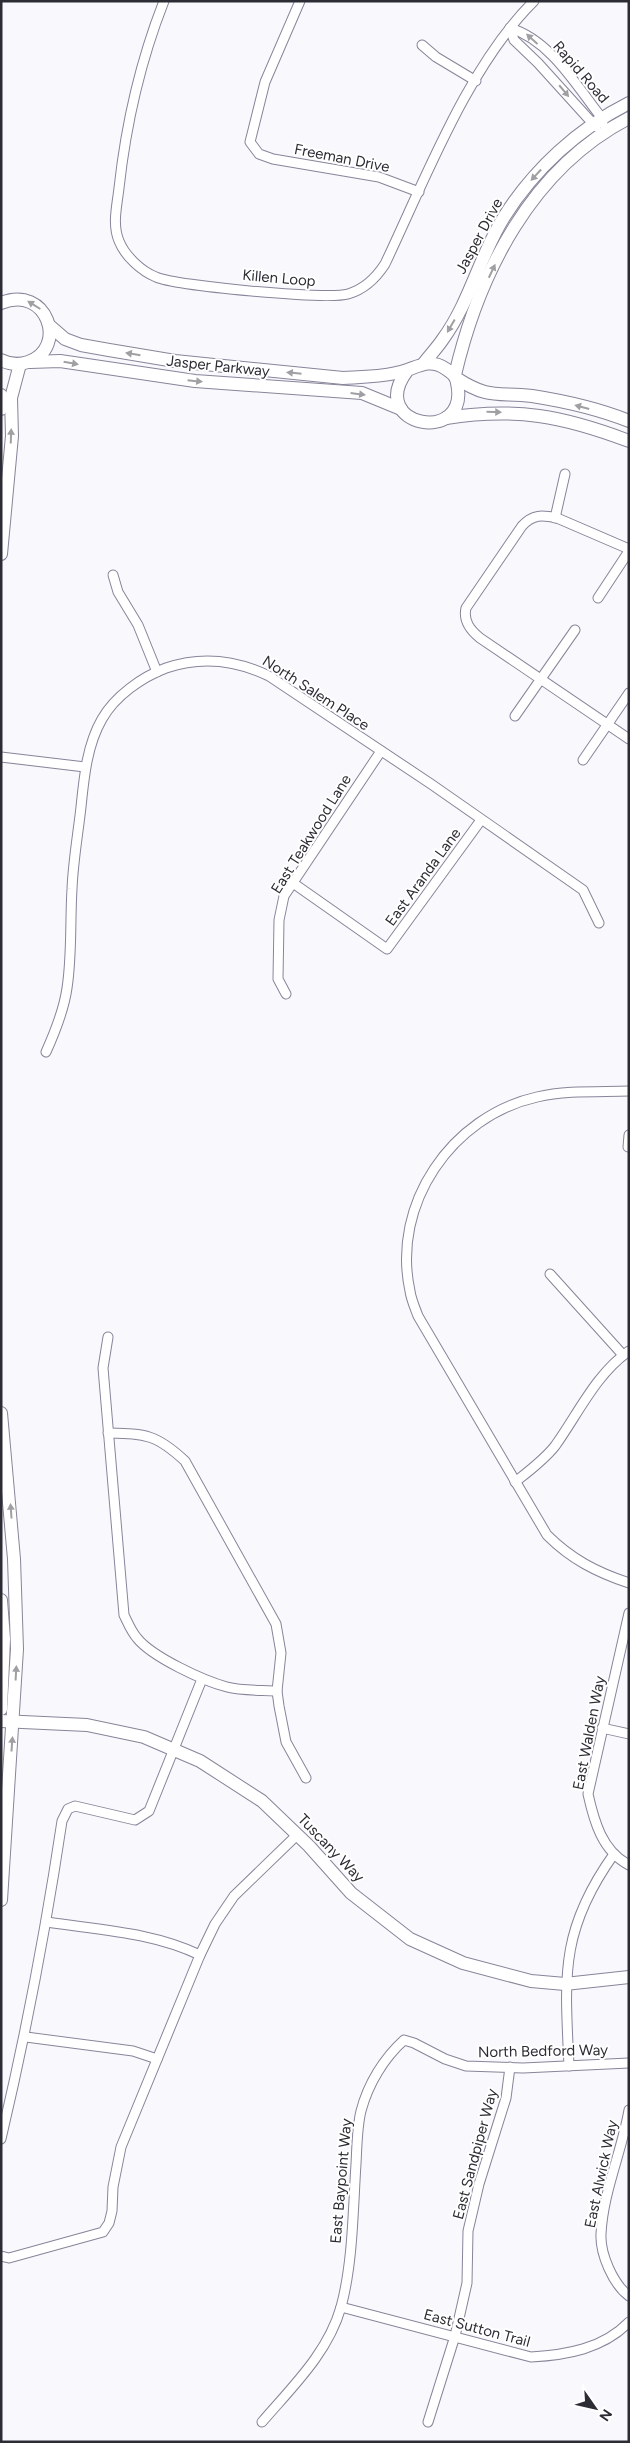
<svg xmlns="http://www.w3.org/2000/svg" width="630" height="2443" font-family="Figtree,sans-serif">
<rect width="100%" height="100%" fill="#f8f8fd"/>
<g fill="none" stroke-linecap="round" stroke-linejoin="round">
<defs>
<g id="street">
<path d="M164 1C140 62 126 124 119 188 117 206 112 224 119 241 125 256 141 271 156 277 176 286 327 300 348 294 365 289 376 278 385 264 425 180 468 66 534 1"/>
<polyline points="300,1 265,82 250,142 259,154 273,159 379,177 419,192"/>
<path d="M510 28C550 40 576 85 601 117L603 124"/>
<polyline points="510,28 514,40 538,63 596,127"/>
<polyline points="422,45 436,57 476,81"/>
<polyline points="555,518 565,474"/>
<path d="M629 549 557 518C542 515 533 514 522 526L466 608C463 621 470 630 480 638L629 739"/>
<polyline points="113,575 118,592 138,625 157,672"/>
<polyline points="598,598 629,551"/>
<polyline points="515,716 575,630"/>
<polyline points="1,757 85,767"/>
<polyline points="583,760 629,693"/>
<polyline points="293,883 387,949 481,820"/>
<polyline points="286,994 278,979 279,920 284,896 381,751"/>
<path d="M46 1052C55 1032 64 1010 67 988 72 956 70 922 72 889 73 862 78 834 81 807 84 777 87 745 102 719 115 696 142 677 166 668 201 656 236 660 269 676L431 784 583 890 599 923"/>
<path d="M629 1091C599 1092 567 1090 537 1097 452 1116 391 1204 410 1291 411 1299 415 1308 418 1316L547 1535C571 1559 596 1572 629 1583"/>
<polyline points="628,1147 629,1135"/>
<polyline points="550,1274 623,1355"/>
<path d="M108 1337 103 1368 124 1615C128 1623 131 1631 137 1638 152 1657 204 1681 227 1687 243 1691 261 1690 277 1691"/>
<path d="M108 1433C146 1434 156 1434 185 1461L276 1624 281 1653 277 1691 279 1706 286 1742 306 1778"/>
<path d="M515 1482C529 1471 544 1460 555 1446 578 1414 596 1374 629 1351"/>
<path d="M629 1613 588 1794C594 1821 602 1851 629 1865"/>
<polyline points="602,1728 629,1734"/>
<path d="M47 1922C99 1930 152 1932 200 1955"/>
<polyline points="26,2037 133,2051 157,2059"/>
<path d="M569 2066C565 1977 559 1931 614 1854"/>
<path d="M629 2110C622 2151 603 2192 601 2234 600 2254 613 2284 629 2296"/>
<path d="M1 2139C26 2033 46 1928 62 1821L68 1809 75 1806 135 1820 149 1811 202 1679"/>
<polyline points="1,2256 9,2258 103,2232 109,2223 112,2211 113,2187 121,2147 200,1955 215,1924 234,1896 297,1835"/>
<path d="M341 2307 531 2357C566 2355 603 2349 629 2322"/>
<path d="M262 2422C292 2387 328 2353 341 2307 353 2263 353 2209 356 2164 357 2146 357 2127 361 2111 368 2084 384 2058 404 2040L414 2043 445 2059 466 2066 523 2068 629 2063"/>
<polyline points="428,2422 455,2336 467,2283 468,2231 479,2184 506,2098 510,2067"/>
</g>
<g id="secondary">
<path d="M1 303C47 284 69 348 28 362 19 365 9 364 1 360"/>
<path d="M50 326 65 339 81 345 109 350 175 361 343 378C361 377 378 377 396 373 415 370 427 356 446 369 452 373 456 376 457 383 471 446 365 427 407 371"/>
<polyline points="30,362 60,361 195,381 362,393 401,409"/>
<path d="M424 363C430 355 437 348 443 339 470 302 480 255 504 217 534 169 579 128 629 103"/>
<path d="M455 375C479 272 532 168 629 118"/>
<path d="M456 378C490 400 497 392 532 396 564 401 599 409 629 421"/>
<polyline points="1,395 1,409"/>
<path d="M446 418C516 407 563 416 629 441"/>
<polyline points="1,554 12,436 11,398 20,364"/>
<polyline points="1,1413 14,1559 17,1649 1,1900"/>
<polyline points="1,1600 4,1639 1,1709"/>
<polyline points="1,1721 87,1725 144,1737 200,1761 262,1801 309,1846 351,1893 410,1939 463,1963 531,1981 565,1984 629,1977"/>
</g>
</defs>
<use href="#street" stroke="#878599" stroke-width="11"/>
<use href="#secondary" stroke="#878599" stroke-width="14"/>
<use href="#street" stroke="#fff" stroke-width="9"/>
<use href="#secondary" stroke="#fff" stroke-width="12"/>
</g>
<defs><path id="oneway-solid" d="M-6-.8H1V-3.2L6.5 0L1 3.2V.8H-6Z" transform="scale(1.25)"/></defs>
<g fill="#a0a0a4">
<use href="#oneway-solid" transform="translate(532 39) rotate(-138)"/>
<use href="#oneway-solid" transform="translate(564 91) rotate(50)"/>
<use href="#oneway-solid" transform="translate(536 175) rotate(133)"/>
<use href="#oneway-solid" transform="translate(492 271) rotate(-65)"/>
<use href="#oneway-solid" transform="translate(34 305) rotate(-148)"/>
<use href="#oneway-solid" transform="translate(451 326) rotate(120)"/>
<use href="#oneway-solid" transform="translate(133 354) rotate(-171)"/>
<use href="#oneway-solid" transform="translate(71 363) rotate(10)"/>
<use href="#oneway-solid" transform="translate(294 373) rotate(-174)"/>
<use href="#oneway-solid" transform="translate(195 381) rotate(6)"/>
<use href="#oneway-solid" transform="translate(358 394) rotate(7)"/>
<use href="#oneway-solid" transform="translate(582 407) rotate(-165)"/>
<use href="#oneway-solid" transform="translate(494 412) rotate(1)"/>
<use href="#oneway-solid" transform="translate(11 436) rotate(-88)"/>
<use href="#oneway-solid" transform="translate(11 1511) rotate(-94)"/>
<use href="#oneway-solid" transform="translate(16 1673) rotate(-87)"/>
<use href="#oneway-solid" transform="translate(12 1744) rotate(-86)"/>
</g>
<g text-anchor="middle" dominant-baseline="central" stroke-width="4" stroke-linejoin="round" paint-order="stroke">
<g font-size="15" fill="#2c2c34" stroke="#fff">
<text transform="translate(581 72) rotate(49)">Rapid Road</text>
<text transform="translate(342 158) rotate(11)">Freeman Drive</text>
<text transform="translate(479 236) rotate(-62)">Jasper Drive</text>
<text transform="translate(279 278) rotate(5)">Killen Loop</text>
<text transform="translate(218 366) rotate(6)">Jasper Parkway</text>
<text transform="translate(316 693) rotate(33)">North Salem Place</text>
<text transform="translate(311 834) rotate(-58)">East Teakwood Lane</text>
<text transform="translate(423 877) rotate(-54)">East Aranda Lane</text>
<text transform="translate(589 1733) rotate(-79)">East Walden Way</text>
<text transform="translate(331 1848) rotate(46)">Tuscany Way</text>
<text transform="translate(543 2051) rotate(-1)">North Bedford Way</text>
<text transform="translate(475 2154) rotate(-75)">East Sandpiper Way</text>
<text transform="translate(601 2174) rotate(-78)">East Alwick Way</text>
<text transform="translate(341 2181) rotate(-85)">East Baypoint Way</text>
<text transform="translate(477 2328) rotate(15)">East Sutton Trail</text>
</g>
</g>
<rect width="630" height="2443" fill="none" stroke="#2c2c34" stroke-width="5"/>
<g transform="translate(595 2408) rotate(124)" stroke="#ffffff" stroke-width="4" paint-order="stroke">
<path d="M0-4L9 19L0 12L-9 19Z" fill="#2c2c34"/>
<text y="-8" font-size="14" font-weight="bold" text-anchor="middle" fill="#2c2c34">N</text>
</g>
</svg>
